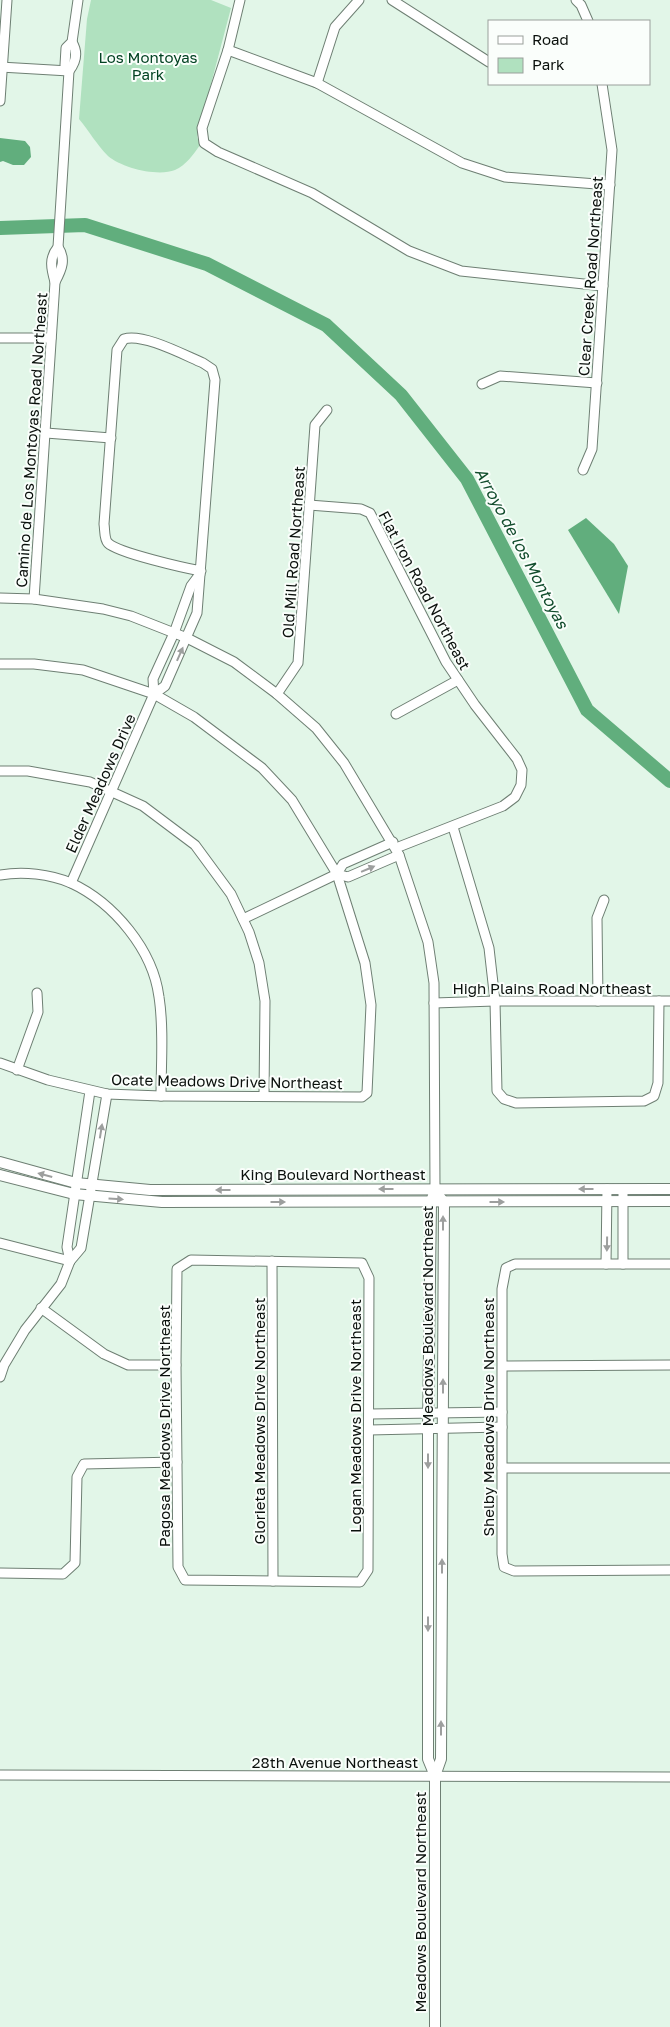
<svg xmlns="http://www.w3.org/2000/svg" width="670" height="2027" font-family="'Golos Text',sans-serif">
<rect width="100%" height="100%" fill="#e2f6e8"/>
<path fill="#b0e1bf" d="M91 0H211L231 8 197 137 200 145C193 155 186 165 175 170 158 177 122 168 108 156 97 145 89 131 79 119L87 19Z"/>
<g fill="#61ae7d">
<polygon points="0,138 25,141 30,147 31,157 24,165 13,165 3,161 0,162"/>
<polygon points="586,518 614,544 628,566 619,614 568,530"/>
</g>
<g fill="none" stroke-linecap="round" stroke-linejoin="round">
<polyline stroke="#61ae7d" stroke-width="14" points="0,228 85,225 207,264 326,325 401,395 467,479 587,710 670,781"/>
<defs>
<g id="minor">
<polyline points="240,0 228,50 202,128 204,143 218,152 312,193 409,251 461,271 603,286"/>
<polyline points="392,0 489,62"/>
<polyline points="576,0 581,5 588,21"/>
<polyline points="228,50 317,83 462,163 505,177 610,185"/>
<polyline points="0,67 69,71"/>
<polyline points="69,71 65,65 66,48 72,42 78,0"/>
<polyline points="317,83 335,27 359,0"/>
<polyline points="0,101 7,0"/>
<path d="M55 282C62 269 66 259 58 247"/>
<polyline points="0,338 51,338"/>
<polyline points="482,384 500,376 597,383"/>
<polyline points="46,433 111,438"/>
<polyline points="583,470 592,449 612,150 602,84"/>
<polyline points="309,505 361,509 370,513 446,662 475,705 517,759 522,770 521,785 515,797 503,806 396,848"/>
<polyline points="0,598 34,599 103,609 131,616 187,638 234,662 277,694 316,728 344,763 399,855 428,942 434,983 435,1189"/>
<path d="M34 599 55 282C51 268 49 258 58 247L69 71C76 62 78 52 72 42"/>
<polyline points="0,664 34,664 83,670 154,694 194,717 262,768 292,800 337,874 365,963 371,1005 367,1093 362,1097 161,1096 107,1094 48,1080 0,1063"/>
<path d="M154 694 165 686 197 613 215 380 212 369 203 363C184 355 143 333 124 339L117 350 104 524C105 530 104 539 108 543 118 553 185 568 201 571"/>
<polyline points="277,694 298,663 315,425 327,410"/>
<polyline points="396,714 458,680"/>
<polyline points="0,771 28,771 90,782 143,806 195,845 231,894 249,932 259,963 265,1001 264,1096"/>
<polyline points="453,827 489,948 495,1001 497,1091 504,1099 516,1103 644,1101 654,1096 658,1083 659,1001"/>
<polyline points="337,874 348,877 399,855"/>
<path d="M0 875C23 871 50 874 71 883 114 903 153 950 159 997 164 1029 161 1064 161 1096"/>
<polyline points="71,883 154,694 153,679 174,633 191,586 200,574"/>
<polyline points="243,919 337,874 343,864 393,842"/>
<polyline points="598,1001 597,918 604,900"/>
<polyline points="434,1003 495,1001 670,1001"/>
<polyline points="17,1070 38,1012 37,993"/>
<polyline points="623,1194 623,1264"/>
<polyline points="0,1243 70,1261"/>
<polygon points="191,1260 362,1263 369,1278 368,1570 360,1582 185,1580 178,1567 176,1365 177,1269"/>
<polyline points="70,1261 67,1247 90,1091"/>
<polyline points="272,1261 273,1581"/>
<polyline points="606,1264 607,1189"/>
<polyline points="670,1264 515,1264 506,1268 502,1289 502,1554 504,1567 514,1571 670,1570"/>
<polyline points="41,1308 104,1354 128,1365 176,1365"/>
<polyline points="503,1366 670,1365"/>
<polyline points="0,1377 4,1365 25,1330 61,1284 70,1261 81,1248 107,1094"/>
<polyline points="370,1414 502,1412"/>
<polyline points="369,1430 502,1427"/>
<polyline points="502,1468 670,1468"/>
<polyline points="0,1573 63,1574 75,1563 77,1477 84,1464 177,1462"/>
<polyline points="0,1775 670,1777"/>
</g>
<g id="tertiary">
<polyline points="0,1162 76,1183 150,1190 670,1189"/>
<polyline points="0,1175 74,1194 162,1202 670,1201"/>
<polyline points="435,1189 431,1202 428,1428 428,1759 435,1776 435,2027"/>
<polyline points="435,1776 441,1759 444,1202 440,1197"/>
</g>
</defs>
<use href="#minor" stroke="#6e7f73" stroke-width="11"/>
<use href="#tertiary" stroke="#6e7f73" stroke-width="12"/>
<use href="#minor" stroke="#fff" stroke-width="9"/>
<use href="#tertiary" stroke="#fff" stroke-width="10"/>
</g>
<defs><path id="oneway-solid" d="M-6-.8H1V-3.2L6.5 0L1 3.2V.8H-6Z" transform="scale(1.25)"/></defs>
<g fill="#9d9f9e">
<use href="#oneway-solid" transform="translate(180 654) rotate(-66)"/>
<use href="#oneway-solid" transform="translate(368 869) rotate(-23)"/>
<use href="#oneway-solid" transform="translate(101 1131) rotate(-81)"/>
<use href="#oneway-solid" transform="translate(45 1175) rotate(-165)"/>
<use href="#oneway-solid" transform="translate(386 1189) rotate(180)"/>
<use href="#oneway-solid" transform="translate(586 1189) rotate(180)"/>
<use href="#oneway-solid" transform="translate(223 1190) rotate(180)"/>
<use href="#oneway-solid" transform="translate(116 1199) rotate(4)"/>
<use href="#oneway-solid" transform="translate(278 1202)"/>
<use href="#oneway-solid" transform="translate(497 1202)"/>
<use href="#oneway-solid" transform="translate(443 1223) rotate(-90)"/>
<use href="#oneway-solid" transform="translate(607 1244) rotate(91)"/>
<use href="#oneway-solid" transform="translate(443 1386) rotate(-90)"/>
<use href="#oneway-solid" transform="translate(428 1461) rotate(90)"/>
<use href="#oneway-solid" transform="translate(442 1566) rotate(-90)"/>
<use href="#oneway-solid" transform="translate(428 1624) rotate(90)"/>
<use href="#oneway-solid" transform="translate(441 1728) rotate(-90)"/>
</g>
<g text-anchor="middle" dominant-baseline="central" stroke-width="4" stroke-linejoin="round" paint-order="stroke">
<g font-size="15" fill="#024222" stroke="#fafefb">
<text x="148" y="57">Los Montoyas<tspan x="148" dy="17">Park</tspan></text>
</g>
<g font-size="15" fill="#0a100c" stroke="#fafefb">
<text transform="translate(590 276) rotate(-86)">Clear Creek Road Northeast</text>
<text transform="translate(31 440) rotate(-86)">Camino de Los Montoyas Road Northeast</text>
<text transform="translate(293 552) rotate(-86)">Old Mill Road Northeast</text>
<text transform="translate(425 590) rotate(62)">Flat Iron Road Northeast</text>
<text transform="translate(100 783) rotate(-66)">Elder Meadows Drive</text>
<text x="552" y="988">High Plains Road Northeast</text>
<text transform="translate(227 1081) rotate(1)">Ocate Meadows Drive Northeast</text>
<text x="333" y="1174">King Boulevard Northeast</text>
<text transform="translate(427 1316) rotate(-90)">Meadows Boulevard Northeast</text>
<text transform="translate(355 1416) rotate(-90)">Logan Meadows Drive Northeast</text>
<text transform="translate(488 1417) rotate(-90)">Shelby Meadows Drive Northeast</text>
<text transform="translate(259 1421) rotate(-90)">Glorieta Meadows Drive Northeast</text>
<text transform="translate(164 1426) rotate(-90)">Pagosa Meadows Drive Northeast</text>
<text x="335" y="1762">28th Avenue Northeast</text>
<text transform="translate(420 1902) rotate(-90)">Meadows Boulevard Northeast</text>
</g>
<g font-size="16" font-style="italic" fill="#114c2c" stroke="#fafefb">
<text transform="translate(522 548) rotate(62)">Arroyo de los Montoyas</text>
</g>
</g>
<rect x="488" y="20" width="162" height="65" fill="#fafefb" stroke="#9a9f9b"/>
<rect x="498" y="36" width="25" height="8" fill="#ffffff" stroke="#9a9f9b"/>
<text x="532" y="45" font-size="15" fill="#0a100c">Road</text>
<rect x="498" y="58" width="25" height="15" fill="#b0e1bf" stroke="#9a9f9b"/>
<text x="532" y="70" font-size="15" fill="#0a100c">Park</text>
</svg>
